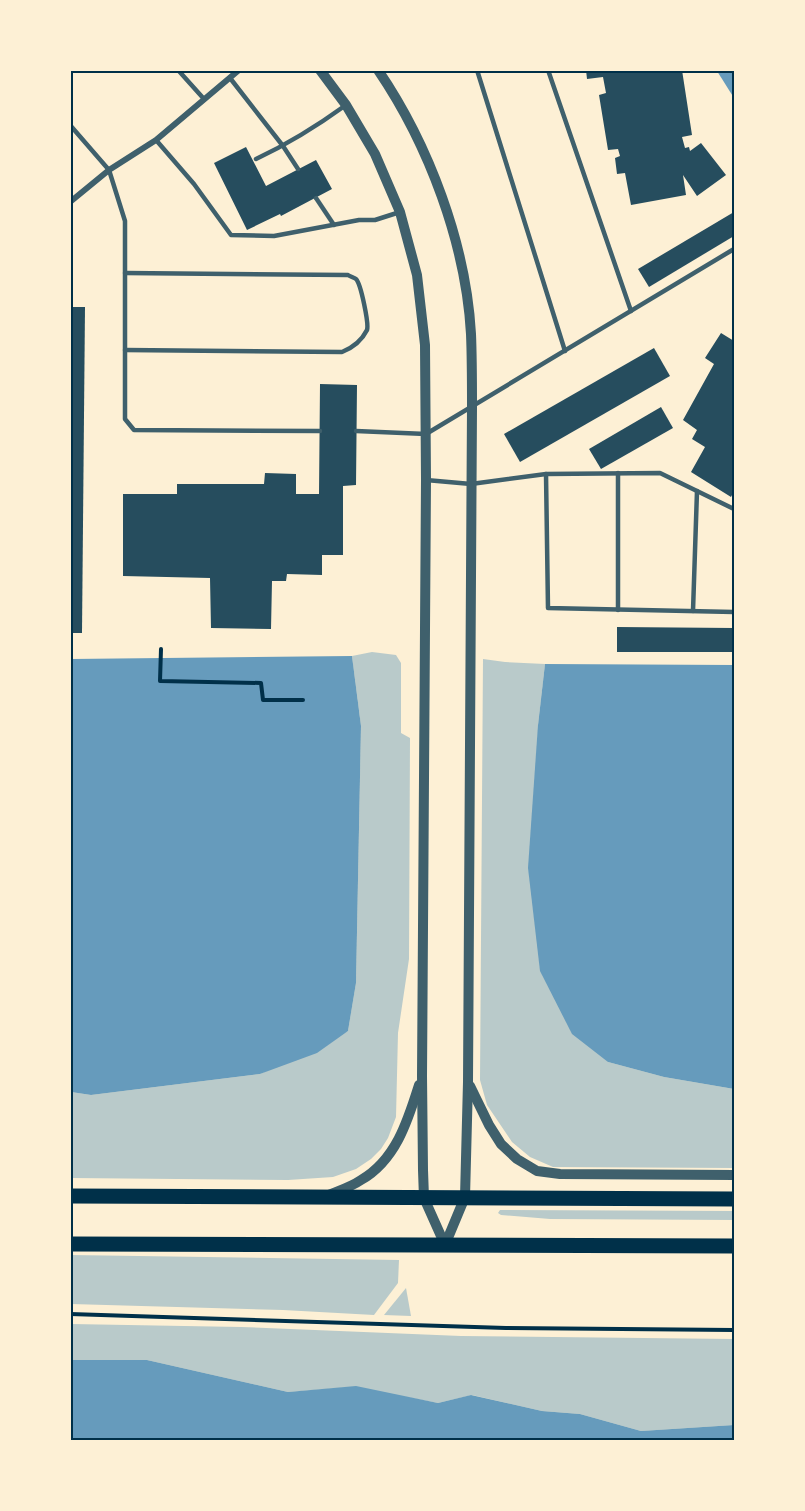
<svg xmlns="http://www.w3.org/2000/svg" width="805" height="1511" font-family="'Sofia Sans Condensed',sans-serif">
<rect width="100%" height="100%" fill="#fdf0d5"/>
<g fill="#b9caca">
<polygon points="372,652 396,655 401,663 401,733 410,738 409,959 398,1033 396,1117 388,1138 381,1149 371,1159 356,1169 333,1177 288,1180 71,1178 71,1092 91,1095 260,1074 348,1031 356,983 361,726 352,656"/>
<polygon points="483,659 505,662 545,664 538,725 608,1062 664,1077 734,1089 734,1168 553,1167 530,1157 512,1142 487,1105 480,1080"/>
<polygon points="500,1210 734,1211 734,1220 550,1219 501,1215 498,1213"/>
<polygon points="71,1255 399,1260 398,1283 374,1315 283,1310 71,1304"/>
<polygon points="406,1288 411,1316 384,1315"/>
<polygon points="71,1324 241,1327 461,1336 734,1339 734,1425 641,1431 580,1414 542,1411 472,1395 438,1403 353,1387 288,1392 147,1360 71,1360"/>
</g>
<g fill="#669bbc">
<polygon points="717,71 734,71 734,98"/>
<polygon points="352,656 361,726 356,983 348,1031 317,1053 260,1074 91,1095 71,1092 71,659"/>
<polygon points="545,664 734,665 734,1089 664,1077 608,1062 572,1034 540,971 528,868 538,725"/>
<polygon points="71,1360 147,1360 288,1392 356,1386 438,1403 471,1395 542,1411 580,1414 641,1431 734,1425 734,1440 71,1440"/>
</g>
<g fill="#264d5e">
<polygon points="586,70 682,70 692,135 682,137 685,148 689,147 690,151 701,143 726,175 697,196 683,175 686,195 631,205 625,173 617,174 615,158 620,156 618,149 608,150 599,95 606,93 603,77 587,79"/>
<polygon points="246,147 266,186 316,160 332,189 281,216 280,214 247,230 214,163"/>
<polygon points="734,212 734,236 649,287 638,269"/>
<polygon points="70,307 85,307 82,633 70,633"/>
<polygon points="721,333 734,341 734,491 731,497 691,472 705,447 692,439 697,430 683,420 714,364 705,358"/>
<polygon points="654,348 670,376 520,462 504,434"/>
<polygon points="320,384 357,385 356,485 343,486 343,555 322,555 322,575 287,574 286,581 272,581 271,629 211,628 210,578 123,576 123,494 177,494 177,484 264,484 265,473 296,474 296,494 319,494"/>
<polygon points="661,407 673,428 601,469 589,449"/>
<polygon points="617,627 734,628 734,652 617,652"/>
</g>
<g fill="none" stroke-linecap="round" stroke-linejoin="round">
<g stroke="#003049" stroke-width="4">
<polyline points="161,649 160,681 261,683 263,700 303,700"/>
<polyline points="70,1314 506,1328 734,1330"/>
</g>
<g stroke="#3f606c" stroke-width="4.5">
<polyline points="178,70 204,99"/>
<polyline points="477,70 565,351"/>
<polyline points="548,70 631,311"/>
<polyline points="230,78 283,146 298,169"/>
<polyline points="70,125 109,170 125,221 125,419 134,430 320,431"/>
<polyline points="156,140 194,184 231,235 274,236 359,220 375,220 400,212"/>
<path d="M256 159C288 144 317 126 346 105"/>
<polyline points="316,198 334,225"/>
<path d="M125 273 348 275C349 276 355 278 356 279 361 284 369 324 367 330 362 340 352 348 342 352L125 350"/>
<polyline points="356,431 426,434 734,249"/>
<polyline points="546,474 548,608 734,612"/>
<polyline points="426,480 471,484 546,474 660,473 734,509"/>
<polyline points="618,610 618,473"/>
<polyline points="693,611 697,491"/>
</g>
<polyline stroke="#3f606c" stroke-width="6" points="70,202 109,170 156,140 239,70"/>
<g stroke="#3f606c" stroke-width="10">
<polyline points="320,70 346,105 375,154 400,212 417,275 425,345 426,480 422,1076 423,1170 424,1198 445,1245"/>
<path d="M378 70C429 145 466 244 471 334 472 358 472 383 472 407L468 1082 465 1197 445 1245"/>
<polyline points="470,1086 489,1125 501,1144 517,1159 537,1171 560,1174 734,1175"/>
<path d="M326 1196C338 1191 351 1187 361 1180 396 1160 408 1120 419 1085"/>
</g>
<g stroke="#003049" stroke-width="15">
<polyline points="70,1196 734,1199"/>
<polyline points="70,1244 734,1246"/>
</g>
</g>
<rect width="805" height="1511" fill="none" stroke="#fdf0d5" stroke-width="144"/>
<rect x="72" y="72" width="661" height="1367" fill="none" stroke="#003049" stroke-width="2"/>
</svg>
